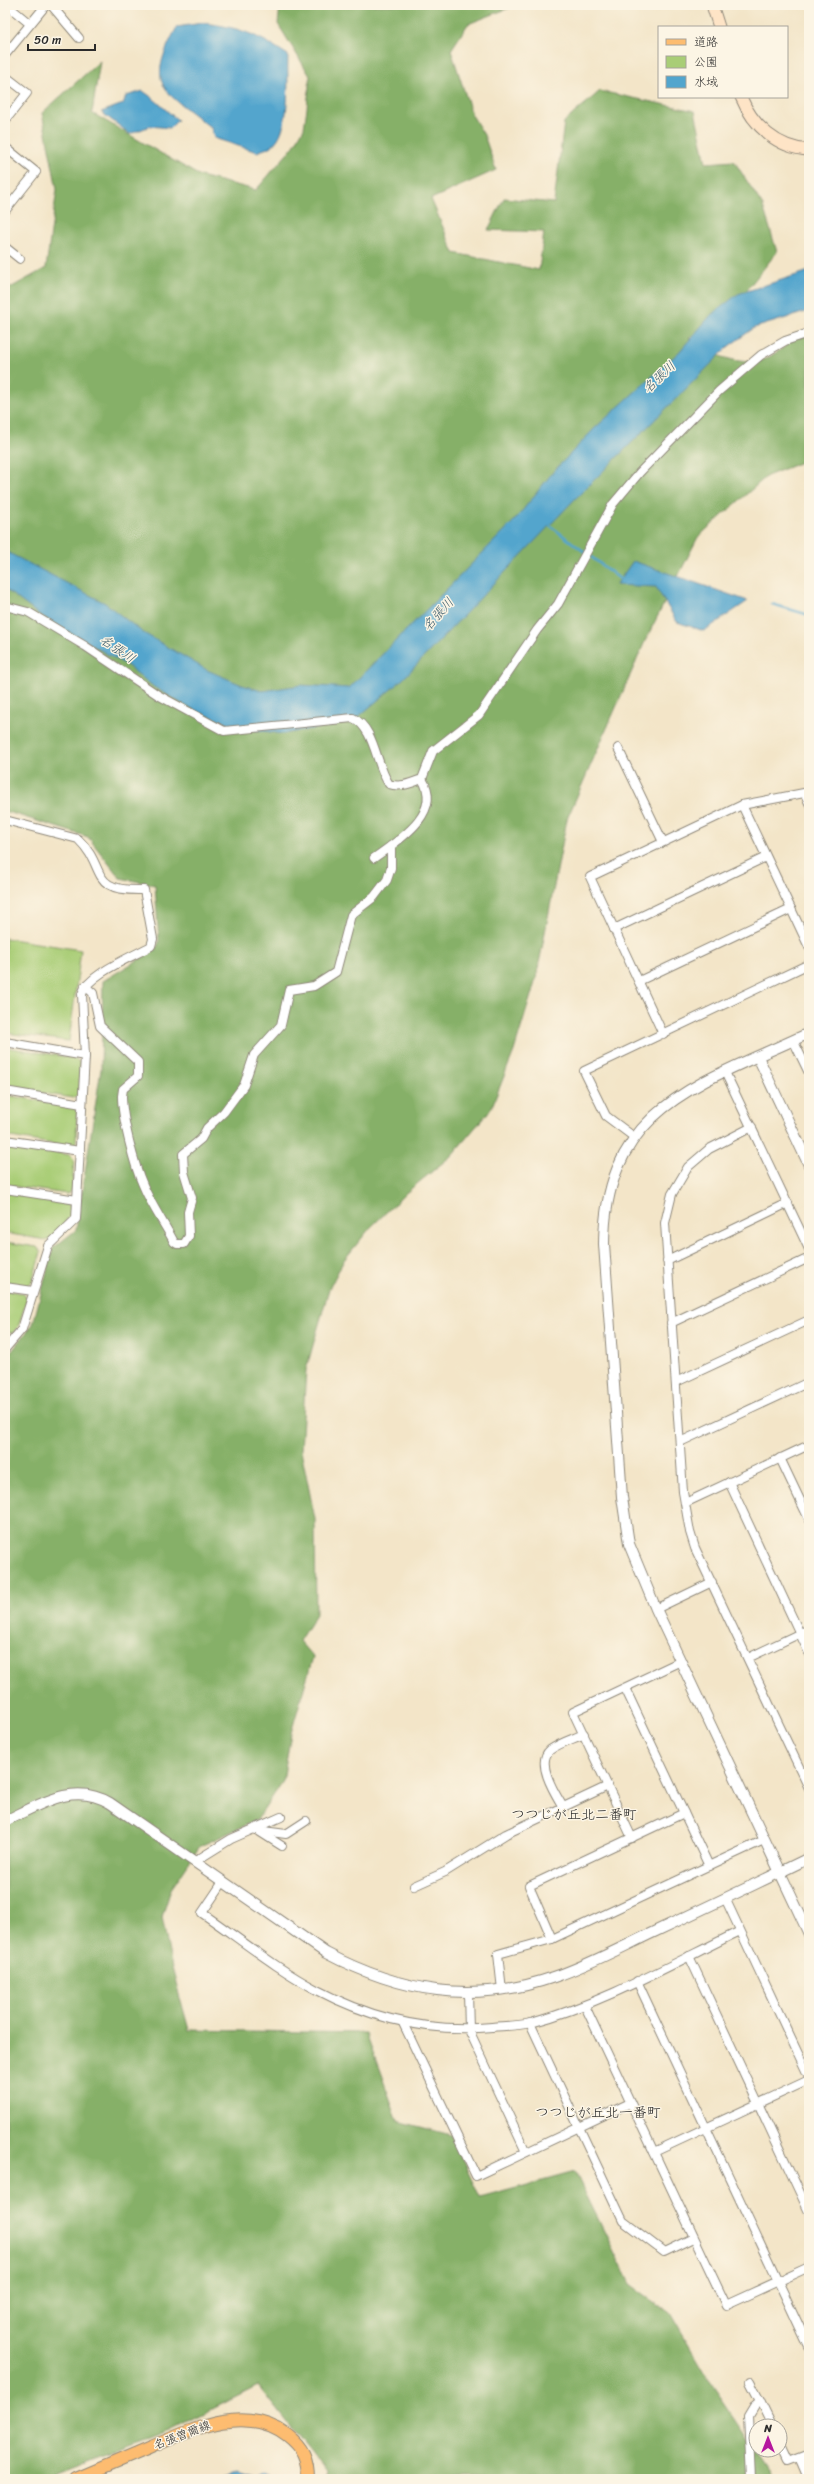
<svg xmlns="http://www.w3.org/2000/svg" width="814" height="2484" font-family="Sriracha,'Klee One',sans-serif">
<rect width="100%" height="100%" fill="#fcf5e5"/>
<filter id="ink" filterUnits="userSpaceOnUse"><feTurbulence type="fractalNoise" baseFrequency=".025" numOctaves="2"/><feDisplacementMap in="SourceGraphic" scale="8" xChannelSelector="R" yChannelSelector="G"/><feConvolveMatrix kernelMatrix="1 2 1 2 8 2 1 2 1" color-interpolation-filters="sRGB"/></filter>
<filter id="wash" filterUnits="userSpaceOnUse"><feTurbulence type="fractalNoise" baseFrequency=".012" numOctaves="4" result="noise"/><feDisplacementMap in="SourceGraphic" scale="16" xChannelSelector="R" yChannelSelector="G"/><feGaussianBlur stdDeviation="0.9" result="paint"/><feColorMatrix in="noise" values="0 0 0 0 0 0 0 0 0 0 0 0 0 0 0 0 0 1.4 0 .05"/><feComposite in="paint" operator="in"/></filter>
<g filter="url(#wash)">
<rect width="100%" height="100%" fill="#f3e5c8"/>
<g fill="#a9cd76" stroke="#6a7c50">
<polygon points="5,938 81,950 69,1041 5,1033"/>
<polygon points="5,1047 75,1058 80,1063 79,1094 73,1098 5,1087"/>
<polygon points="5,1095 72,1106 77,1111 76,1142 71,1147 5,1136"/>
<polygon points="5,1144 70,1155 74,1159 72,1191 67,1194 5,1185"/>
<polygon points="5,1192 67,1203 72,1209 72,1214 52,1238 46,1240 5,1233"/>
<polygon points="5,1242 37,1247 41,1252 32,1282 27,1286 5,1282"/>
<polygon points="5,1290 23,1293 27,1299 18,1327 13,1333 5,1331"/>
</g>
<path fill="#86b067" stroke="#586e49" d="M280 5H517L468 24 451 50 472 115 484 135 496 170 431 199 454 253 539 270 544 232 488 230 504 198 554 203 564 122 600 91 695 111 706 163 734 161 763 206 777 252 737 302 689 338C705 354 748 370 769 357 782 350 793 339 804 331L809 330V459L767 476 698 537 646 639 567 819 536 979 514 1051 491 1109 451 1156 407 1192 370 1228 344 1260 329 1289 306 1370 301 1450 315 1519 316 1614 299 1641 313 1657 291 1733 283 1781 257 1820 200 1846 171 1889 162 1917 172 1968 189 2030 366 2033 398 2121 451 2135 480 2198 575 2172 630 2284 670 2313 713 2387 776 2479H323L325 2471 258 2386 169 2431 43 2479H5V1360L33 1324 53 1248 76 1230 101 1069 103 981 156 949 159 942 155 885 120 878 88 837 5 811V286L12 287 46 268 57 189 42 113 100 61 92 113 200 176 256 190 294 146 304 128 307 108 310 76 278 24Z"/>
<g fill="#52a5cd" stroke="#3e687c">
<path d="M202 23C240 27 256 34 288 55 287 78 292 132 271 146 267 149 261 150 257 152L214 138 211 128C165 90 143 89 177 27Z"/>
<path d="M143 91C156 99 166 111 178 120L170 128 150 126 130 134 101 112 123 104 126 96Z"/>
<polygon points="809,271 809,311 754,328 729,346 574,500 402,680 352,722 283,734 231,726 184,705 154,687 128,666 38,614 5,589 5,551 105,603 142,632 207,670 242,685 262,691 301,685 349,688 515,520 553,472 594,429 679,352 711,315 738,294"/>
<polygon points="633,561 748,601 704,631 677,622 656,587 616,585"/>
<polygon points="237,2468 255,2474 264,2469 279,2479 219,2479"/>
</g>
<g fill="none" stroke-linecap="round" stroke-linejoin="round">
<g stroke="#52a5cd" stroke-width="2.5">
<polyline points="548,524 620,579"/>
<polyline points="772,604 809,615"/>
</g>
</g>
</g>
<g filter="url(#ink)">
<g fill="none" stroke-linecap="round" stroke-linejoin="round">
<defs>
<g id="minor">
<polyline points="7,5 30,24"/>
<polyline points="51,5 79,38"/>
<polyline points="5,55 46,5"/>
<polyline points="5,76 27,93 5,121"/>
<polyline points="5,147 36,172 5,211"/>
<polyline points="5,247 20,259"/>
<path d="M5 606 28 612 85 646 158 695 224 731 353 718C375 728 376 766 389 784 401 788 411 783 422 779L433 751 479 715 537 630 558 604 613 504 640 472 719 391 761 355 785 341 809 333"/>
<polyline points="618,748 663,842"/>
<polyline points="805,794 809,803"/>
<polyline points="742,805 809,947"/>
<path d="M5 820 78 839C108 868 87 892 144 890L153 939 151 946C132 957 88 974 82 994L85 1056 76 1219 48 1246 22 1329 5 1349"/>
<path d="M374 858C398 841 444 813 422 779"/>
<polyline points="614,929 766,857"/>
<polyline points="639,981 791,909"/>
<path d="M85 986 93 993 100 1026 138 1062V1076L123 1089 122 1096C122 1118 134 1165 143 1185 151 1205 164 1223 174 1242L177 1244H184L189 1236 188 1212 192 1198 184 1172 183 1154 201 1139 207 1128 224 1112 244 1085 254 1055 281 1025 289 990 314 986 336 972 351 915 374 897 387 880 391 868V846"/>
<polyline points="663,1034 590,877 742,805 809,792"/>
<polyline points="793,1040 809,1073"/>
<polyline points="5,1042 85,1056"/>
<polyline points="725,1072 809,1249"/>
<polyline points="5,1091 82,1104"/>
<polyline points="752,1127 709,1149 688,1167 672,1194 665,1223 683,1492 690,1532 695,1548 809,1788"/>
<polyline points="634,1137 606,1116 584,1071 809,964"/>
<polyline points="5,1140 80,1151"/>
<polyline points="5,1189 77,1200"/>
<polyline points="667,1261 788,1203"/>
<polyline points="5,1287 33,1291"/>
<polyline points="671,1323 809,1258"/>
<polyline points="676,1382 809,1320"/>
<polyline points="680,1442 809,1382"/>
<polyline points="780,1458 809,1519"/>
<polyline points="729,1482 809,1653"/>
<polyline points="685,1503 809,1445"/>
<polyline points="656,1609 712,1582"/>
<polyline points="748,1658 809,1629"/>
<polyline points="625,1688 709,1866"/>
<path d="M563 1807C556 1795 535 1763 550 1750 559 1743 573 1739 584 1734"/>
<polyline points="256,1830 286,1834 306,1821"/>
<polyline points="260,1832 282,1846"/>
<polyline points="632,1838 573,1712 681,1661"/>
<polyline points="194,1862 231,1839 281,1817"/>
<path d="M223 1882 202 1913C240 1939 277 1969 317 1990 372 2019 430 2033 492 2027 504 2026 518 2026 531 2023 604 2003 672 1964 740 1931"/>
<polyline points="414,1886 445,1872 506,1834 608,1786"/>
<polyline points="725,1898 809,2077"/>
<polyline points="552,1939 529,1886 684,1813"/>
<polyline points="689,1956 809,2212"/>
<polyline points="637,1981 809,2347"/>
<polyline points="502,1990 498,1954 552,1939 764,1840"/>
<polyline points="468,1992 469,2030 526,2152"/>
<polyline points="585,2006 726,2305 809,2267"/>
<polyline points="403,2023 476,2176 630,2103"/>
<polyline points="530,2023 623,2221 664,2252 693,2238"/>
<polyline points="654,2152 809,2080"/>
<polyline points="750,2382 760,2401"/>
<polyline points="780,2444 788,2461 809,2453"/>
<polyline points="799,2458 808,2479"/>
<polyline points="751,2479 748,2416 754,2406 760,2401 772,2426"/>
</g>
<g id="tertiary">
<path d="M809 1033C703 1083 605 1105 604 1244L622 1497 629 1544 656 1609 809 1934"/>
<polyline points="758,1057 809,1165"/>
<path d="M5 1821C39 1805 73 1781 110 1803L326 1953C400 1992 473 2005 554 1977 589 1965 622 1947 656 1931 707 1907 758 1883 809 1858"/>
</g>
<g id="secondary">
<polyline points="712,5 719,27"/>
<path d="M741 97C753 126 777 148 809 150"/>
</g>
<path id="primary" d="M76 2479C100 2469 125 2458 149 2448 191 2430 245 2403 287 2435 303 2447 308 2459 308 2479"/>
</defs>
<use href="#minor" stroke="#8f887a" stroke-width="10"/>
<use href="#tertiary" stroke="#8f887a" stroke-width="12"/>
<use href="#secondary" stroke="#8f887a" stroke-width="13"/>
<use href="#primary" stroke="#8f887a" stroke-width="14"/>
<use href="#minor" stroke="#fff" stroke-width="8"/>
<use href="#tertiary" stroke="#fff" stroke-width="10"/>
<use href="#secondary" stroke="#fee4c6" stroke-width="11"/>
<use href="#primary" stroke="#fdbc70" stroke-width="12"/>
</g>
</g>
<g text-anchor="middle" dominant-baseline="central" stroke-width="3" stroke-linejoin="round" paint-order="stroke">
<g font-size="12" fill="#2b2b2b" stroke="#fcf5e5">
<text transform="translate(182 2435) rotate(-21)">名張曽爾線</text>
</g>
<g font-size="13" font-style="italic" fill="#3b5c6c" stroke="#fcf5e5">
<text transform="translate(659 377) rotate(-44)">名張川</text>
<text transform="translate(438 614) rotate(-48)">名張川</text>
<text transform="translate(118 649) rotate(34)">名張川</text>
</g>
<g font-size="14" fill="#2b2b2b" stroke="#fcf5e5">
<text x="574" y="1814">つつじが丘北二番町</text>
<text x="598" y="2112">つつじが丘北一番町</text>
</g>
</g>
<rect width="814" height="2484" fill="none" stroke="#fcf5e5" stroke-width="20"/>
<rect x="658" y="26" width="130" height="72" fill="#fcf5e5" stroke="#a8a49b"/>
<rect x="666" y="39" width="20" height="6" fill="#fdbc70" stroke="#a8a49b"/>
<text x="694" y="46" font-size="12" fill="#2b2b2b">道路</text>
<rect x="666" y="56" width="20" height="12" fill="#a9cd76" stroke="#a8a49b"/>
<text x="694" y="66" font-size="12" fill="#2b2b2b">公園</text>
<rect x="666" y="76" width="20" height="12" fill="#52a5cd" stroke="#a8a49b"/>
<text x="694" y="86" font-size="12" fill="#2b2b2b">水域</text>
<g transform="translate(768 2438)"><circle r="19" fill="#fcf5e5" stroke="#a8a49b"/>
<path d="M0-3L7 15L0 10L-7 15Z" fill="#b5179e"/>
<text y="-6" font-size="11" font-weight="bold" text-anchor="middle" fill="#2b2b2b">N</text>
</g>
<path d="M28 44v6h67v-6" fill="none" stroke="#2b2b2b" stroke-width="2"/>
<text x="34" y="44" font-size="12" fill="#2b2b2b" stroke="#fcf5e5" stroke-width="3" paint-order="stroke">50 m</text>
</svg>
